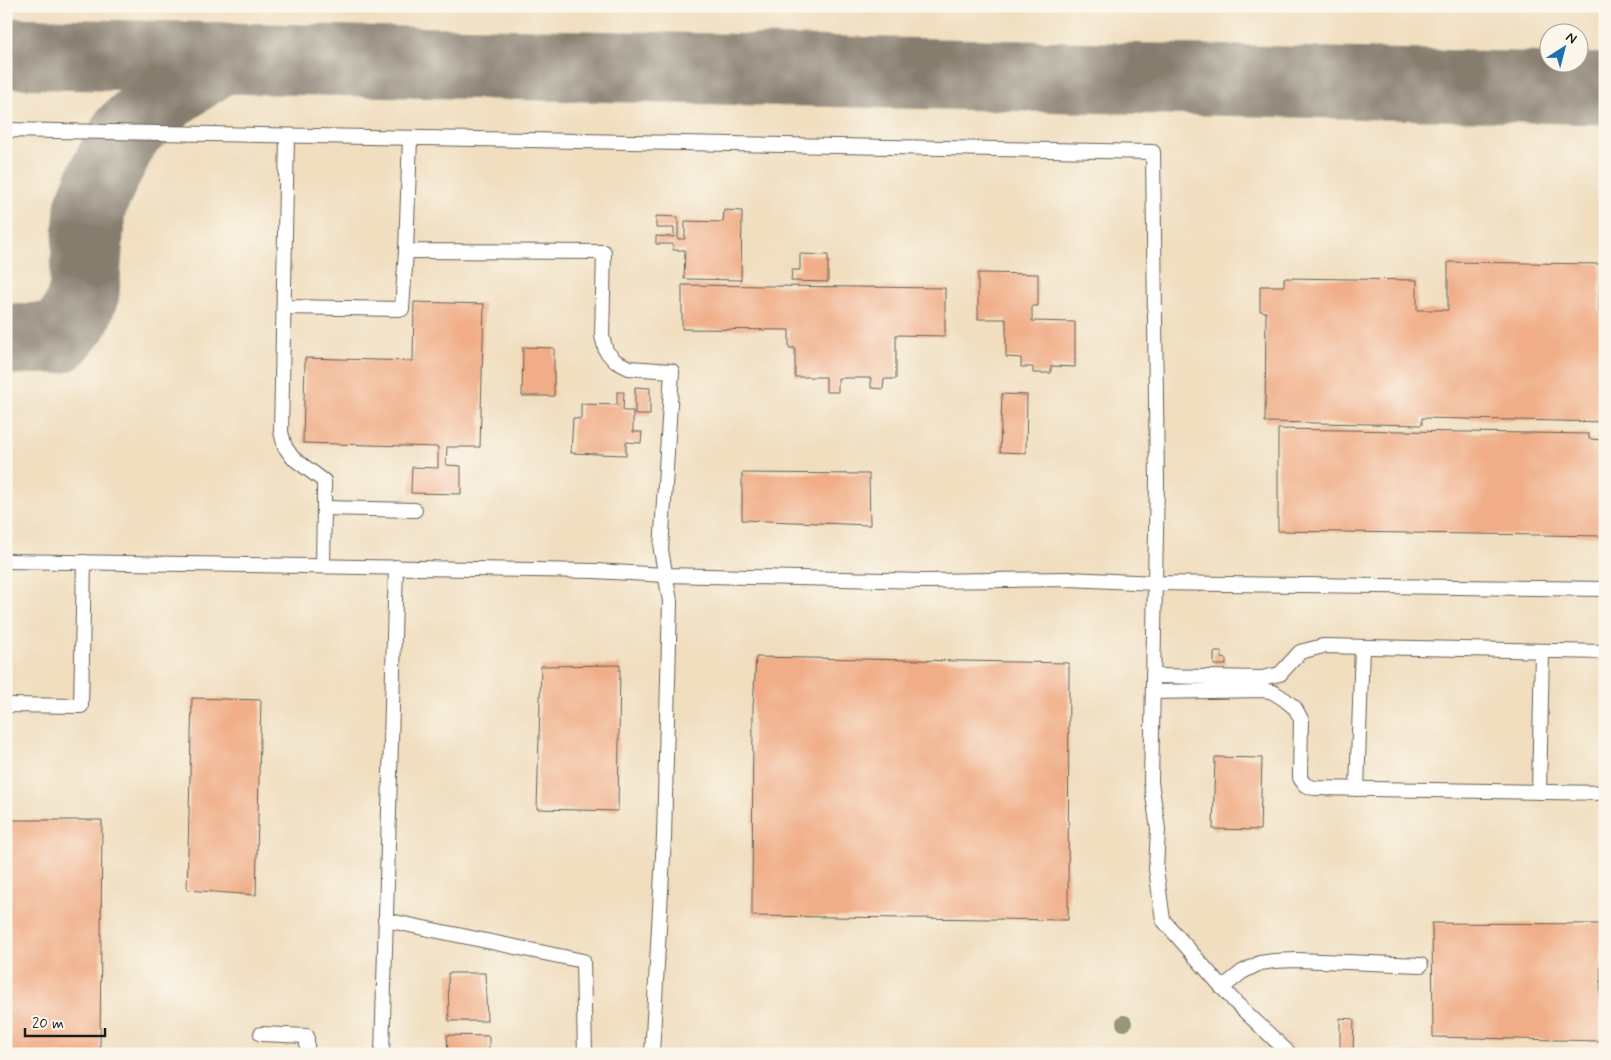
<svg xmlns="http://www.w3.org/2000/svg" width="1611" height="1060" font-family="Mynerve,sans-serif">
<rect width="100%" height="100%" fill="#fbf7ec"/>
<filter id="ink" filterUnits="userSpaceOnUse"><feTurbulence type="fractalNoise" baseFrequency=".02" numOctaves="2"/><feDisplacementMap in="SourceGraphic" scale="10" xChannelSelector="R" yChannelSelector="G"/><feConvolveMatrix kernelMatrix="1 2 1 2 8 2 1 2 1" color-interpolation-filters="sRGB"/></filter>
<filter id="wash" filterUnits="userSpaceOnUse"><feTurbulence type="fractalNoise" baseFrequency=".0096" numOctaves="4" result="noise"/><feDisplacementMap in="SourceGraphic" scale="20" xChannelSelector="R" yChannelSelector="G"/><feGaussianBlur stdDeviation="1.12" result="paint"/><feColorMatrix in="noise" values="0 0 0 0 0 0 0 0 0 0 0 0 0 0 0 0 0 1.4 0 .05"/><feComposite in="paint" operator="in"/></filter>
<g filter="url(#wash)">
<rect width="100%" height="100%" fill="#f0debf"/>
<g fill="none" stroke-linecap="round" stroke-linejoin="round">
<g stroke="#867d6e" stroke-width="71">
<polyline points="6,53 1605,89"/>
<polyline points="6,339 58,338 75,317 84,293 90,208 103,177 126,132 171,92 222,58"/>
</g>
</g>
<g id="blocks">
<g fill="#f0ad87">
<polygon points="724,210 742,211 741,280 684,279 685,250 673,250 673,244 656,244 656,236 674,237 674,228 656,228 656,216 678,217 678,239 685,239 685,221 723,222"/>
<polygon points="800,254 828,255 828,282 791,281 792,270 800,270"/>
<polygon points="1448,262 1600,264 1599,311 1605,311 1605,422 1422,418 1422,425 1265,422 1266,312 1260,311 1260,286 1284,286 1284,278 1417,280 1417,310 1448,310"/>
<polygon points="978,273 1038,274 1038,306 1032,306 1032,321 1075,322 1075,367 1051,366 1051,373 1033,373 1033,367 1021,367 1021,358 1006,357 1006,319 978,319"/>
<polygon points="682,285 945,288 945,336 896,335 896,379 884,379 883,389 871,388 871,378 838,378 838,392 826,392 826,377 795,377 795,348 789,348 789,330 682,329"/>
<polygon points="414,302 484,304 480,447 447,447 446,465 461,466 461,494 411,493 412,467 438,468 438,447 303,443 305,358 413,361"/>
<polygon points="523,347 554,348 554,396 522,396"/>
<polygon points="635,387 650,388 650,415 635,415"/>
<polygon points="617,392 624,392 623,411 633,411 633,432 642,432 641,443 626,442 626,455 571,453 573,418 581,419 581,404 617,405"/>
<polygon points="1002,394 1027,395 1026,453 1000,452"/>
<polygon points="1278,429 1589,434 1589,439 1605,440 1605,536 1278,531"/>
<polygon points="742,473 869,474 870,525 742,520"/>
<polygon points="1214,652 1222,652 1221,658 1226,659 1226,665 1214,665"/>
<polygon points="756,657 1069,663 1068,920 752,916 753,707"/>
<polygon points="620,665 618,811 537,809 541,666"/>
<polygon points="192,698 261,700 256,895 187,890"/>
<polygon points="1215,757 1262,758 1260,830 1213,829"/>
<polygon points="6,820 102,820 100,1054 6,1054"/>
<polygon points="1432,923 1601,924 1600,1041 1433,1037"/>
<polygon points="448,973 485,973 487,1021 449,1021"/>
<polygon points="1340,1018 1354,1019 1353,1054 1340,1054"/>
<polygon points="447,1035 489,1036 489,1054 448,1054"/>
<rect x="1412" y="1052" width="22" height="2"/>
</g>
</g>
</g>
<g filter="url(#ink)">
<use href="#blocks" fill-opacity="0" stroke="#666055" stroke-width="1"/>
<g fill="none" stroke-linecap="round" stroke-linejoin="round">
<defs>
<g id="service">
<polyline points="6,130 1153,152 1157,482 1151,782 1158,829 1156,869 1163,920 1235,1002 1290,1054"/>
<polyline points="287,136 281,432 285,447 293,458 324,481 324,508"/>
<polyline points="410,138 406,251 604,252 602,336 606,351 615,361 629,368 672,371 661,550 670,601 664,837 652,1054"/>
<polyline points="284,307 402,309 406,251"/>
<polyline points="6,561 595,571 665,575 925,581 1069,579 1156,583 1605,589"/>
<polyline points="323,565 324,508 415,510"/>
<polyline points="1154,676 1262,678 1280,674 1300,652 1323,646 1605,652"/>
<polyline points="1153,692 1263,690 1273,692 1284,699 1295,708 1301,719 1300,778 1305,785 1314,788 1605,793"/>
<polyline points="6,705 81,706 84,562"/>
<polyline points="1357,789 1362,647"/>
<polyline points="1539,792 1542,651"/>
<polyline points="385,920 583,961 585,1054"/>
<polyline points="1222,988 1242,972 1260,963 1274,961 1296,960 1421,965"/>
<polyline points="261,1034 307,1036 307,1054"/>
<polyline points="382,1054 396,567"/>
</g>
</defs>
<use href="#service" stroke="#666055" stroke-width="16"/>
<use href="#service" stroke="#fff" stroke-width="14"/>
</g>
<circle fill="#989776" cx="1124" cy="1023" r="8"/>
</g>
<rect width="1611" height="1060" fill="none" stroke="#fbf7ec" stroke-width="25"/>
<g transform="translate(1564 48) rotate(36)"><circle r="24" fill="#fbf7ec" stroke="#a29f99"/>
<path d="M0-4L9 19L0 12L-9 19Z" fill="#1f6fb2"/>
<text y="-8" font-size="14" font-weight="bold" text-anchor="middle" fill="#1c1c1c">N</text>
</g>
<path d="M25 1028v8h80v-8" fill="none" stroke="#1c1c1c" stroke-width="2.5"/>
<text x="32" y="1028" font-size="15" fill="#1c1c1c" stroke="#fbf7ec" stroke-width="4" paint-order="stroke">20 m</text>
</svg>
